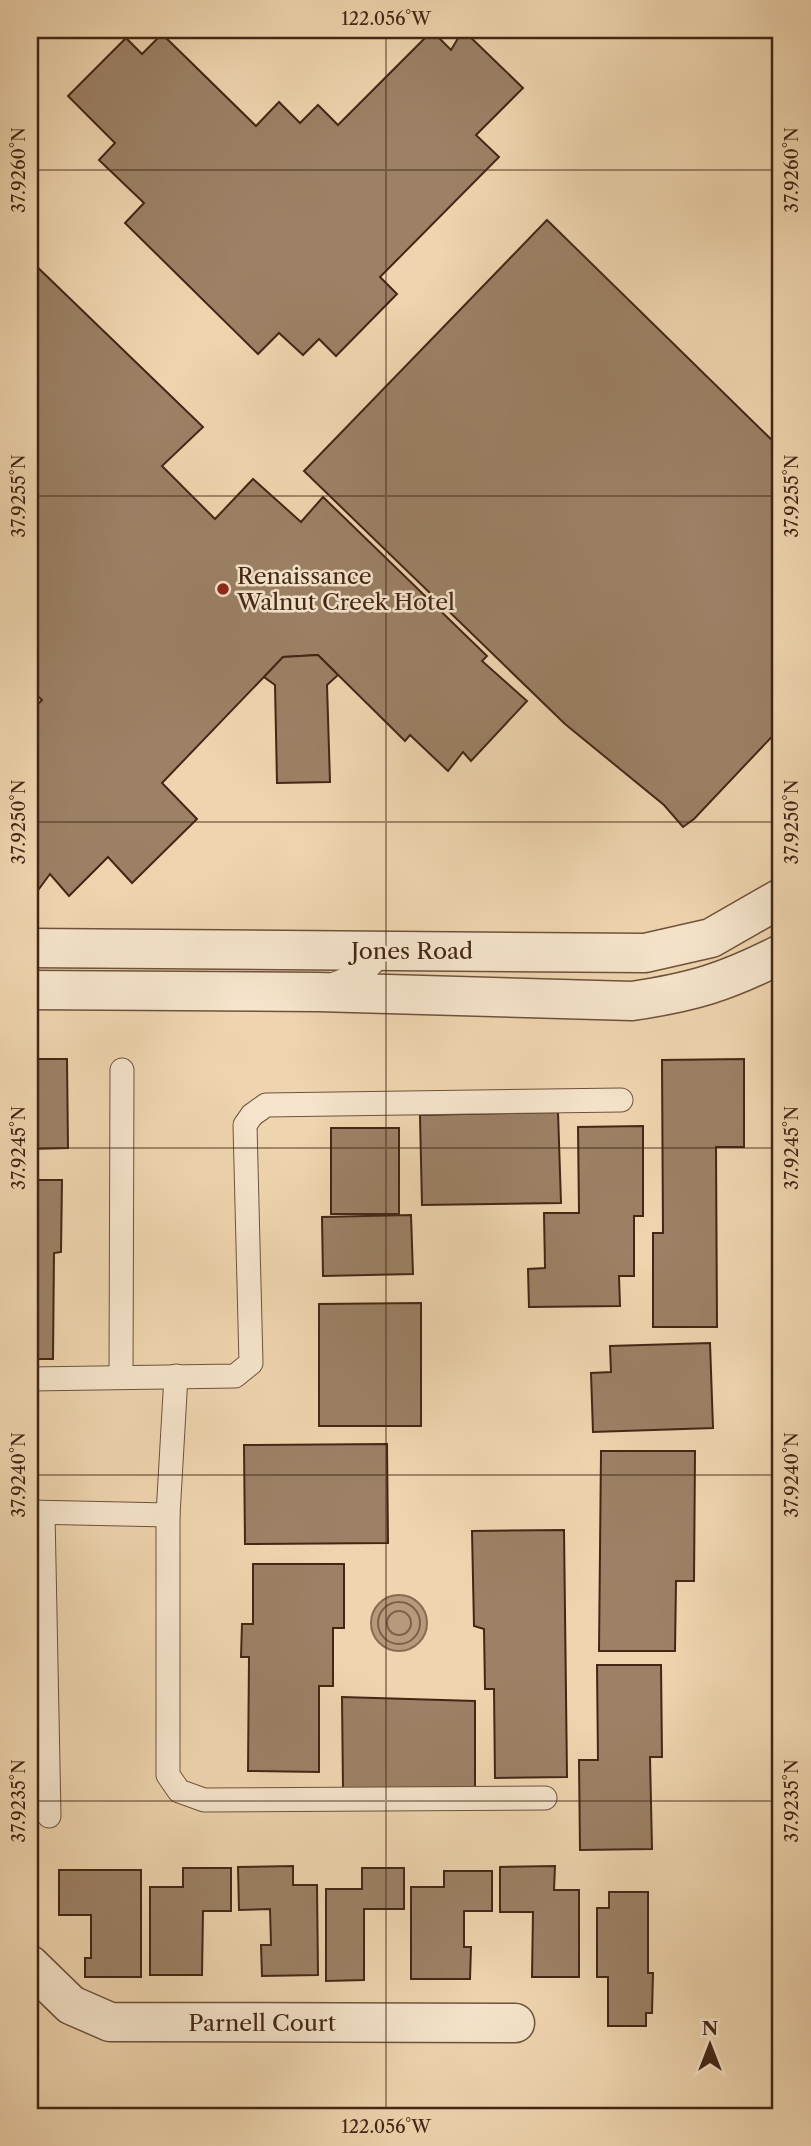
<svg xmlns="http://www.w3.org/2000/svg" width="811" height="2146" font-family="'Libre Caslon Text',serif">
<rect width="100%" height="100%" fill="#efd5af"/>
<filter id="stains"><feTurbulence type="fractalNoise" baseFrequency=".00286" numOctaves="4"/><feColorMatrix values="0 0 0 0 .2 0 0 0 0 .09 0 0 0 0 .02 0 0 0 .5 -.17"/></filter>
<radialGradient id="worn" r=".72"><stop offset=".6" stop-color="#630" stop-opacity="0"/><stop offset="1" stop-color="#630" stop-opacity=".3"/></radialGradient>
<circle fill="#b59a7b" stroke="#876c53" stroke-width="2" cx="399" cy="1623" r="28"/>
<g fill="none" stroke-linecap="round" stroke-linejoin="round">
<g stroke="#7c6048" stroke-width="2">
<circle cx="399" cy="1623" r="21"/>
<circle cx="399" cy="1623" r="12"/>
</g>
</g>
<g fill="#9c8166" stroke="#432616" stroke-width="2">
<polygon points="463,30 523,88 476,135 499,157 380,277 397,294 336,356 319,339 303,355 279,333 258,354 125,223 144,203 99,160 115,143 68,96 126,38 142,54 162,34 256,126 279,102 300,123 318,105 338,125 432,31 451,50"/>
<polygon points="547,220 781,449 781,727 694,819 683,827 664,805 565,724 304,471"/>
<polygon points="30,260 203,427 162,466 215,519 253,479 301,522 323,497 487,656 482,661 527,701 471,761 463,752 448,771 410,735 405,741 318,655 283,657 162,783 197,819 132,883 108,857 69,896 50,874 33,897 30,894 30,712 42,700 30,689"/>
<polygon points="318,655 338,675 327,685 330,782 277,783 275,685 264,677 283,657"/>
<polygon points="30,1059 67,1059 68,1148 30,1149"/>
<polygon points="744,1059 744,1147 716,1147 717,1327 653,1327 653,1233 663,1233 662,1060"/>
<polygon points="558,1112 561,1203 422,1205 420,1115"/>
<polygon points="643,1126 643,1216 634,1216 634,1276 619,1276 620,1306 529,1307 528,1269 545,1268 544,1213 579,1213 578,1127"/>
<rect x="331" y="1128" width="68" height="86"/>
<polygon points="30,1180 62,1180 61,1252 54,1253 53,1359 30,1359"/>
<polygon points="411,1215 413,1274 323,1276 322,1217"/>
<polygon points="421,1303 421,1426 319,1426 319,1304"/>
<polygon points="710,1343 713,1428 593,1432 591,1373 611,1372 610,1346"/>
<polygon points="387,1444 388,1543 245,1544 244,1445"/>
<polygon points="601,1451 695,1451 694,1581 676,1581 675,1651 599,1651"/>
<polygon points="564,1530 567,1777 495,1778 494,1689 485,1689 484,1629 474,1626 472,1531"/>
<polygon points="253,1564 344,1564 344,1628 333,1628 333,1686 319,1686 319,1772 248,1771 249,1657 241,1657 242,1624 253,1624"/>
<polygon points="597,1665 661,1665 662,1757 650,1757 652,1849 580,1850 579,1760 598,1760"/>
<polygon points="342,1697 475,1701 475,1787 343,1789"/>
<polygon points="293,1866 293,1885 317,1885 318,1975 262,1976 261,1945 271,1945 270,1909 239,1910 238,1867"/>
<polygon points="555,1866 554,1890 579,1890 579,1977 532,1977 533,1912 500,1912 500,1867"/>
<polygon points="183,1868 231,1868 231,1911 203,1911 202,1975 150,1975 150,1887 183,1887"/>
<polygon points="362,1868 404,1868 404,1909 364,1909 364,1980 326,1981 326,1889 362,1889"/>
<polygon points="59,1870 141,1870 141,1977 85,1977 85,1958 91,1958 91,1915 59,1915"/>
<polygon points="444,1871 492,1871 492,1911 464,1911 464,1947 471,1947 470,1979 411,1979 411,1887 444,1887"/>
<polygon points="609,1892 648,1892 648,1973 653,1973 652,2013 646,2013 646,2026 608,2026 608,1977 597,1977 597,1908 609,1908"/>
</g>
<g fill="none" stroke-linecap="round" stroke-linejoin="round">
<defs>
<g id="service">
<polyline points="330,986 364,972 383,951"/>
<polyline points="176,1376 168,1515 168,1775 179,1791 204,1800 545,1798"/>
<polyline points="121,1377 122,1070"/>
<polyline points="30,1379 235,1376 251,1363 245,1125 252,1115 266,1105 621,1100"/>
<polyline points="30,1512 168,1515"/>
<polyline points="43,1513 49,1816"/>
</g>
<polyline id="minor" points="30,1965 71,2005 110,2022 515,2023"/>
<g id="tertiary">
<polyline points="30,948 645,953 711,938 781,898"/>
<path d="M30 990 318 992 632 1001C693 992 726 982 781 954"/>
</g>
</defs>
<use href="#service" stroke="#6e523c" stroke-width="25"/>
<use href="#minor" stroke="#6e523c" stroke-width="41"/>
<use href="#tertiary" stroke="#6e523c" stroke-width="41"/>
<use href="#service" stroke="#f5e4cb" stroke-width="23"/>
<use href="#minor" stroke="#f5e4cb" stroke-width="38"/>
<use href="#tertiary" stroke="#f5e4cb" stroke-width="38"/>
</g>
<path fill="none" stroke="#432616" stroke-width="2" stroke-opacity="0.45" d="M386 30V2116M30 170H781M30 496H781M30 822H781M30 1148H781M30 1475H781M30 1801H781"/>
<circle fill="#8f2418" stroke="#f5e4cb" stroke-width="2.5" cx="223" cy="589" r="7"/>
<g text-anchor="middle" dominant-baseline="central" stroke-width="5" stroke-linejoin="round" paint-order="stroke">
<g font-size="23" fill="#432616" stroke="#f5e4cb" text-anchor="start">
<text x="237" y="576">Renaissance<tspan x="237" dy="26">Walnut Creek Hotel</tspan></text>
</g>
<g font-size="23" fill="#432616" stroke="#f5e4cb">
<text x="412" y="951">Jones Road</text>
<text x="262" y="2023">Parnell Court</text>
</g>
</g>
<rect width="811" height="2146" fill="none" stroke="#efd5af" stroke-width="77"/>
<g transform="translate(710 2045)" stroke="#f5e4cb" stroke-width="5" paint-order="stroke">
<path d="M0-5L12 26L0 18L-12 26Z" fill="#432616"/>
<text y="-10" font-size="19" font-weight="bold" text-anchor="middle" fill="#432616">N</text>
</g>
<rect x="38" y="38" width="734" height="2070" fill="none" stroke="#432616" stroke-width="2.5"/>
<g font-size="18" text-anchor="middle" fill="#432616">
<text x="386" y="25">122.056°W</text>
<text transform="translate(19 170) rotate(-90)" y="6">37.9260°N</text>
<text transform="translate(792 170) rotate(-90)" y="6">37.9260°N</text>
<text transform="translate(19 496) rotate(-90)" y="6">37.9255°N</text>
<text transform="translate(792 496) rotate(-90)" y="6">37.9255°N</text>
<text transform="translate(19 822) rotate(-90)" y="6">37.9250°N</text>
<text transform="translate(792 822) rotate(-90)" y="6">37.9250°N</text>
<text transform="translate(19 1148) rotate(-90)" y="6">37.9245°N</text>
<text transform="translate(792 1148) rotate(-90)" y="6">37.9245°N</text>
<text transform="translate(19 1475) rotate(-90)" y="6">37.9240°N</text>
<text transform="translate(792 1475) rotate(-90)" y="6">37.9240°N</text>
<text transform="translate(19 1801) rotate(-90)" y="6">37.9235°N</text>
<text transform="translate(792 1801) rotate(-90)" y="6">37.9235°N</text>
<text x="386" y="2133">122.056°W</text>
</g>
<rect width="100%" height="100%" filter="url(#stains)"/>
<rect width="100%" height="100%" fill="url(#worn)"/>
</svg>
